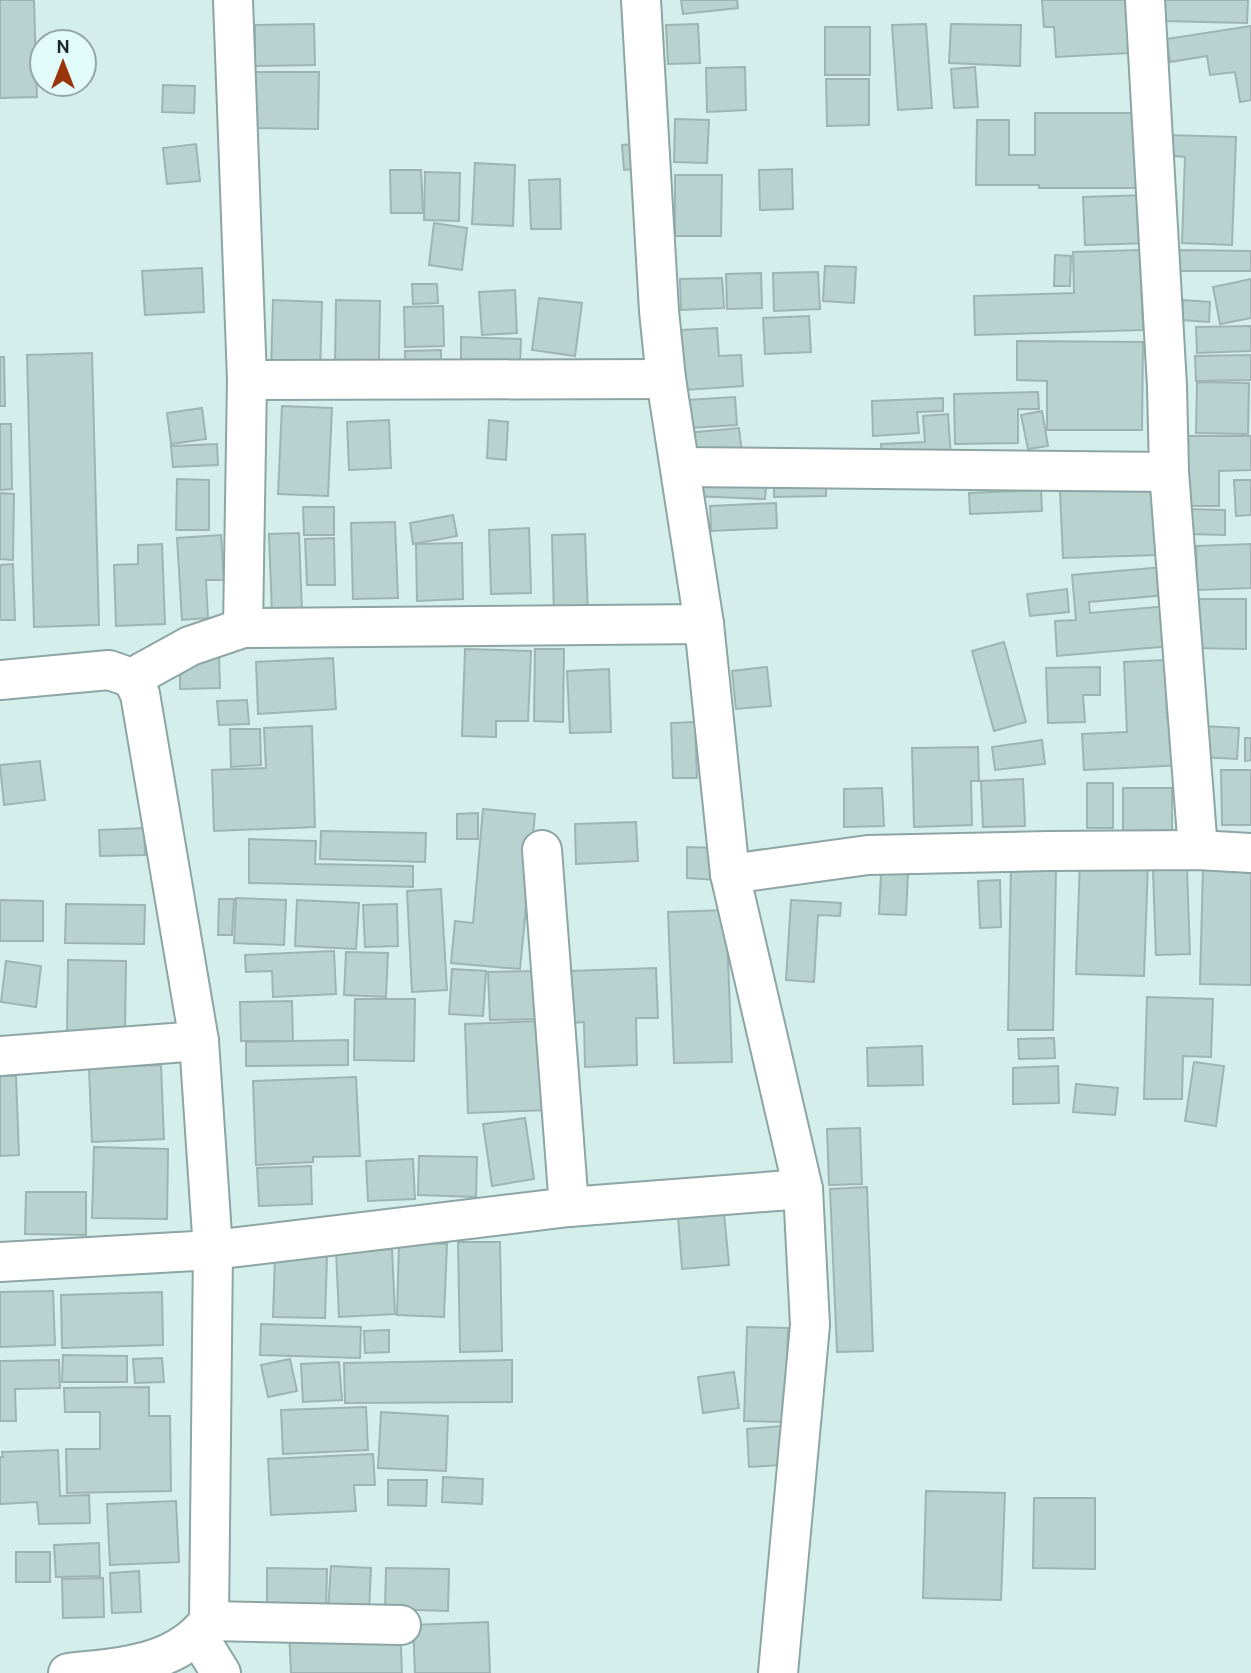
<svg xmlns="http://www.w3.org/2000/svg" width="1251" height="1673" font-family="Overpass,sans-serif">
<rect width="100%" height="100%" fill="#d4eeec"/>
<g fill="#b8d2d0" stroke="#9cb5b3" stroke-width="2">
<polygon points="0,0 34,0 37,97 0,98"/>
<polygon points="681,0 737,0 738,8 683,14"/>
<polygon points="1042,0 1127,0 1130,53 1056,57 1054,27 1044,27"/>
<polygon points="1162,0 1248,0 1247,23 1161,21"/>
<polygon points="314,24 315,65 255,66 255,25"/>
<polygon points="698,24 700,63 668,64 666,25"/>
<polygon points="926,24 932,108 898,110 892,25"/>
<polygon points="951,24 1021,25 1020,66 949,63"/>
<polygon points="1251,26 1251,100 1240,102 1235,72 1210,75 1207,56 1170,62 1166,39"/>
<rect x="825" y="27" width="45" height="48"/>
<polygon points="745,67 746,110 707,112 706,68"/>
<polygon points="975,67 978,107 954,108 951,69"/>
<polygon points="255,72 319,72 318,129 254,128"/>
<polygon points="826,79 869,79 869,125 827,126"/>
<polygon points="163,85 195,86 194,113 162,112"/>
<polygon points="1035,113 1150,113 1149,188 1039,188 1039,185 976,185 977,120 1009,120 1009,155 1035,155"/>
<polygon points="675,119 709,120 707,163 674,162"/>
<polygon points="1167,135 1236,137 1232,245 1182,243 1185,157 1166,155"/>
<polygon points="648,143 649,168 624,170 622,145"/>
<polygon points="196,144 200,181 167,184 163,148"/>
<polygon points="475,163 515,165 513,226 472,224"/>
<polygon points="792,169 793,209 760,210 759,170"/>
<polygon points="390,170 421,170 423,213 391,213"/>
<polygon points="425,172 460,173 459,221 424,220"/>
<polygon points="675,175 722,175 721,236 675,236"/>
<polygon points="560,179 561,229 531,229 529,180"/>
<polygon points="1148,195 1150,243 1085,245 1083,197"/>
<polygon points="434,223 467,228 462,270 429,265"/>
<polygon points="1140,250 1143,330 975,335 974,296 1074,293 1073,252"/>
<polygon points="1178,250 1251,251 1251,271 1178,271"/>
<polygon points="1055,255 1071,256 1070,286 1054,286"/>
<polygon points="825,266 856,267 854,303 823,301"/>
<polygon points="202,268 204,312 145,315 142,271"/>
<polygon points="818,272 820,309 774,311 773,273"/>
<polygon points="761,273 762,308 727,309 726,274"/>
<polygon points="722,278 724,308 681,310 680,279"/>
<polygon points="1251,279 1251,318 1220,324 1213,287"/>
<polygon points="412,284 437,284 438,303 413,304"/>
<polygon points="515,290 517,333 482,335 479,292"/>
<polygon points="539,298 582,303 575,356 532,350"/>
<polygon points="273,300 322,302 320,373 271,371"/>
<polygon points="336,300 380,301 379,361 335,361"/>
<polygon points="1183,300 1210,302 1209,322 1182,320"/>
<polygon points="443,306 444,346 405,347 404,307"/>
<polygon points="809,316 811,352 765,354 763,318"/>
<polygon points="1251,326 1251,351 1197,353 1196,327"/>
<polygon points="717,328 719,356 741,355 743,386 685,390 681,330"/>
<polygon points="461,337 521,339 520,365 461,363"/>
<polygon points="1017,341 1143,342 1142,430 1047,430 1047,381 1017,380"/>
<polygon points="441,350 441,374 406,375 405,351"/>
<polygon points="92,353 99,625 34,627 27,355"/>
<polygon points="1251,355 1251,380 1196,381 1195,356"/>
<polygon points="0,357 4,357 5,406 0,406"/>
<polygon points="1197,382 1249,383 1248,434 1196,433"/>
<polygon points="1038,392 1039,409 1018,409 1018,443 955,444 954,394"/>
<polygon points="735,397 737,425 689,428 687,400"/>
<polygon points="943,398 943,411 917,412 919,433 873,436 872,401"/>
<polygon points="282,406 332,408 328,496 278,494"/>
<polygon points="202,408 206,439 171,444 167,413"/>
<polygon points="1042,411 1048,446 1028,449 1021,415"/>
<polygon points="948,414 951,457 882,461 881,444 925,442 923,416"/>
<polygon points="389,420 391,468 349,470 347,422"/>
<polygon points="489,420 508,422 506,460 487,458"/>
<polygon points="0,424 11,424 12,489 0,490"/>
<polygon points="739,428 743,462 689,467 686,433"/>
<polygon points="1182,436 1251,436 1251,470 1219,471 1219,506 1183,506"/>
<polygon points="217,444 218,465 173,467 171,446"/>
<polygon points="693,472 767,475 765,499 692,496"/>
<polygon points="826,473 826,496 774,497 774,474"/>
<polygon points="177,479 209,480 209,530 176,530"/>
<polygon points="1234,480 1251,480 1251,515 1236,516"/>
<polygon points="1155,488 1158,555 1063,558 1060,491"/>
<polygon points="1041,490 1042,511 970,514 969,493"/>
<polygon points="0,493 14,494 13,560 0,559"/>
<polygon points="776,503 777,528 711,531 710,506"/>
<polygon points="303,507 334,507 334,535 304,535"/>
<polygon points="1188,509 1225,510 1225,535 1188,534"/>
<polygon points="453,515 457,536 413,544 410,523"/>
<polygon points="395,522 398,598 353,599 351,523"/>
<polygon points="529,528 531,593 491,594 489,530"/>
<polygon points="299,533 302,612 272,613 269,534"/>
<polygon points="585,534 588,615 554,615 552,535"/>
<polygon points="221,535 224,580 206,580 208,618 182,620 177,538"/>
<polygon points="334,538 335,585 307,585 305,539"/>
<polygon points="462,543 463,599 417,601 416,544"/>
<polygon points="162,544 165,624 116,626 114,565 138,564 138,545"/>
<polygon points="1251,544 1251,588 1197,590 1196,546"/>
<polygon points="13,564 15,620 0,620 0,565"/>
<polygon points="1163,567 1166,595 1089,602 1090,613 1167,606 1171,646 1057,656 1055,621 1076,620 1072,575"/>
<polygon points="1067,589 1069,612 1030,616 1027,594"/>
<polygon points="1191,599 1246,599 1246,649 1190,648"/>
<polygon points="1004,642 1026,722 994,731 972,651"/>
<polygon points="465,649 531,651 528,721 496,721 496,737 462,736"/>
<polygon points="535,649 564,649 563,722 534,721"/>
<polygon points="219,654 220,688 180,689 180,656"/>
<polygon points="333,658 336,709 258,714 256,662"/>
<polygon points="1165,660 1167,718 1182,717 1184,765 1084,770 1082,734 1127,732 1124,662"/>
<polygon points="767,667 771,706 736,709 732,671"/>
<polygon points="1100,667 1100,695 1083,695 1085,722 1048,723 1046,668"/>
<polygon points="609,669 611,732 570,733 567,671"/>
<polygon points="247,700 249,724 219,725 217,701"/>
<polygon points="695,722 697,778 673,778 671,723"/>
<polygon points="312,726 315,827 214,831 212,770 266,768 264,728"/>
<polygon points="1202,726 1239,728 1237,759 1200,757"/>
<polygon points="230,729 260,729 261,765 231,767"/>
<polygon points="1245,738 1251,738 1251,760 1245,761"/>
<polygon points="1042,740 1045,764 995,770 992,747"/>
<polygon points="978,747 979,781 971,781 972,825 914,827 912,748"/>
<polygon points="40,761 45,800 4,805 0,765"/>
<polygon points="1221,770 1251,770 1251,825 1222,825"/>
<polygon points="1023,779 1025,826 983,827 981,781"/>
<rect x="1087" y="783" width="26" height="45"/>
<polygon points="882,788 884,826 844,827 844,789"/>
<polygon points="1123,788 1172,788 1172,830 1123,831"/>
<polygon points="483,809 535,814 520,969 451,963 455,921 473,923"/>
<polygon points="478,813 478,839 457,839 457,814"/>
<polygon points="636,822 638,861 576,864 575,824"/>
<polygon points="144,828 145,855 100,856 99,830"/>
<polygon points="321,831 426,833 425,862 320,859"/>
<polygon points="249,839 316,841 315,864 413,866 413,887 249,883"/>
<polygon points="687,847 717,848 716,880 687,878"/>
<polygon points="1080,860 1148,862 1144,976 1076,974"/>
<polygon points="1011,866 1056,867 1053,1030 1008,1030"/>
<polygon points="1203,867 1251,868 1251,985 1200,984"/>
<polygon points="1187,869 1190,954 1156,955 1153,870"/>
<polygon points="881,873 908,874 906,915 879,914"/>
<polygon points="1000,880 1001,927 980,928 978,881"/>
<polygon points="441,889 447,990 412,992 407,891"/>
<polygon points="236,898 286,900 284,945 234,943"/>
<polygon points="219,899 234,899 232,935 218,935"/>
<polygon points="0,900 43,901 43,941 0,941"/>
<polygon points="297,900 359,903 356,949 295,946"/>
<polygon points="791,900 841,903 840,916 818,915 814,982 786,980"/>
<polygon points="66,904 145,905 144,944 65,943"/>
<polygon points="397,904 398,946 365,947 363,905"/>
<polygon points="726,910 732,1062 674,1063 668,912"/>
<polygon points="334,951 336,994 273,997 272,971 246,972 245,955"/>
<polygon points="346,952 388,953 386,997 344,995"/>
<polygon points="68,960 126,961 125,1032 67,1031"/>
<polygon points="6,961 41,966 36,1007 1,1002"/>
<polygon points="656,968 658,1018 636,1018 637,1065 585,1067 584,1022 572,1023 570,971"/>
<polygon points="452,969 486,971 483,1016 449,1014"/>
<polygon points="538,971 540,1019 490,1020 488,972"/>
<polygon points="1147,997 1213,999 1211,1057 1183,1056 1182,1099 1144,1099"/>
<polygon points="355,999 415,999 414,1061 354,1060"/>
<polygon points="292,1001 293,1041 241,1041 240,1002"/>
<polygon points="543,1021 550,1110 468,1113 465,1024"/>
<polygon points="1054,1038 1055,1058 1019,1059 1018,1039"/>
<polygon points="348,1040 348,1065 246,1066 246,1042"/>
<polygon points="922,1046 923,1085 868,1086 867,1048"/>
<polygon points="1194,1062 1224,1066 1216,1126 1185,1121"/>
<polygon points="161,1065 164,1139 92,1142 89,1068"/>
<polygon points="1058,1066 1059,1103 1013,1104 1013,1068"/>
<polygon points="0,1076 16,1076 19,1155 0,1156"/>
<polygon points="356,1077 360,1156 313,1157 313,1162 256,1165 253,1081"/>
<polygon points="1076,1084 1118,1088 1115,1115 1073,1112"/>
<polygon points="525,1118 534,1179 492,1186 483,1124"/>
<polygon points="860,1128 862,1184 829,1185 827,1129"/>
<polygon points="94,1147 168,1149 167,1219 92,1218"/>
<polygon points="419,1156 477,1157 476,1197 418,1195"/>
<polygon points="413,1159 415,1199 368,1201 366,1161"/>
<polygon points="311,1166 312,1204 259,1206 257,1168"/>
<polygon points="867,1187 873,1351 837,1352 830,1189"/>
<polygon points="26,1192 86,1192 86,1235 25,1234"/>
<polygon points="724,1213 729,1265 682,1269 678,1217"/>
<polygon points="399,1242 447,1244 444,1317 397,1315"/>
<polygon points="458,1242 500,1242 502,1351 460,1352"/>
<polygon points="392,1249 395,1314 339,1317 336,1251"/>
<polygon points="275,1256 327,1257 325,1318 273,1317"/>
<polygon points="53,1291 55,1345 0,1347 0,1292"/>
<polygon points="162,1292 163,1345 62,1348 61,1295"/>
<polygon points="261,1324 361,1327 360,1358 260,1355"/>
<polygon points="747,1327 788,1328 785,1422 744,1421"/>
<polygon points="389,1330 389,1352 365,1353 364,1331"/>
<polygon points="63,1355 127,1356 127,1382 62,1382"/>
<polygon points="162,1358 164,1382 135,1383 133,1359"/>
<polygon points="290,1359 297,1391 268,1397 261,1365"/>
<polygon points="59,1360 60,1388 15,1389 16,1421 0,1421 0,1361"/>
<polygon points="512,1360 512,1402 345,1403 344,1363"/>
<polygon points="339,1362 342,1400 303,1402 301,1364"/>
<polygon points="734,1372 739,1408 703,1413 698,1377"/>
<polygon points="149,1387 149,1416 170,1416 171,1491 67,1493 66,1449 100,1449 100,1412 65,1412 64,1388"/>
<polygon points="366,1407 368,1450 283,1454 281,1410"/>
<polygon points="381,1412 448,1416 446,1471 378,1468"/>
<polygon points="792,1425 794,1464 749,1467 747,1429"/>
<polygon points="58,1450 60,1496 89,1495 90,1523 39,1524 37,1502 0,1504 0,1457 3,1457 2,1452"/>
<polygon points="373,1454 375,1485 354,1485 356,1511 271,1515 268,1459"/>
<polygon points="443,1477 483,1479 482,1504 442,1502"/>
<polygon points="388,1480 427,1480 426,1506 388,1505"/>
<polygon points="926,1491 1005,1493 1001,1600 923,1598"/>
<polygon points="1034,1498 1095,1498 1095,1569 1033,1568"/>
<polygon points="176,1501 179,1562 110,1565 107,1504"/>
<polygon points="99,1543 100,1576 56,1577 54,1545"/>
<rect x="16" y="1552" width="34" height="30"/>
<polygon points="331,1566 371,1568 369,1612 328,1610"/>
<polygon points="267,1568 327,1569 326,1614 267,1613"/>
<polygon points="386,1568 449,1569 448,1611 385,1609"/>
<polygon points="139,1571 141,1612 112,1613 110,1573"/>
<polygon points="103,1578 104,1617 63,1618 62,1579"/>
<polygon points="488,1622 490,1673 415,1673 413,1625"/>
<polygon points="400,1627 402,1673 291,1673 289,1631"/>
</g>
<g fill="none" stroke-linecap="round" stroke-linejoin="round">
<defs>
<g id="street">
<polyline points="233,0 247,380 243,628"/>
<polyline points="641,0 659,311 666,379 704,624 730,874"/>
<polyline points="1145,0 1167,386 1169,472 1198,850"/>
<polyline points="247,380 666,379"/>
<polyline points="680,467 1169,472"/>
<polyline points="132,678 190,646 243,628 704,624"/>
<path d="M0 680 109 670 132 678 140 694 199 1041 213 1250 209 1621C176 1666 119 1667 68 1673"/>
<polyline points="542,850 569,1207"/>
<polyline points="0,1056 199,1041"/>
<polyline points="0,1262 213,1250 569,1207 803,1189"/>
<polyline points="209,1621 401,1625"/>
<polyline points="198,1636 221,1673"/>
<polyline points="778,1673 810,1325 803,1189 730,874 868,855 1048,851 1198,850 1251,853"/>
</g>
</defs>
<use href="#street" stroke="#8da5a4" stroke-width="42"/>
<use href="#street" stroke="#fff" stroke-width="38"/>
</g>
<g transform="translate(63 63)"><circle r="33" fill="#e1fbf9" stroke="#93a7a5" stroke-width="2"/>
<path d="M0-5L12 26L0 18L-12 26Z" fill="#9a340b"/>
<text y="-10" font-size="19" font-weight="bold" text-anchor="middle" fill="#1f2828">N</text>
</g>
</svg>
